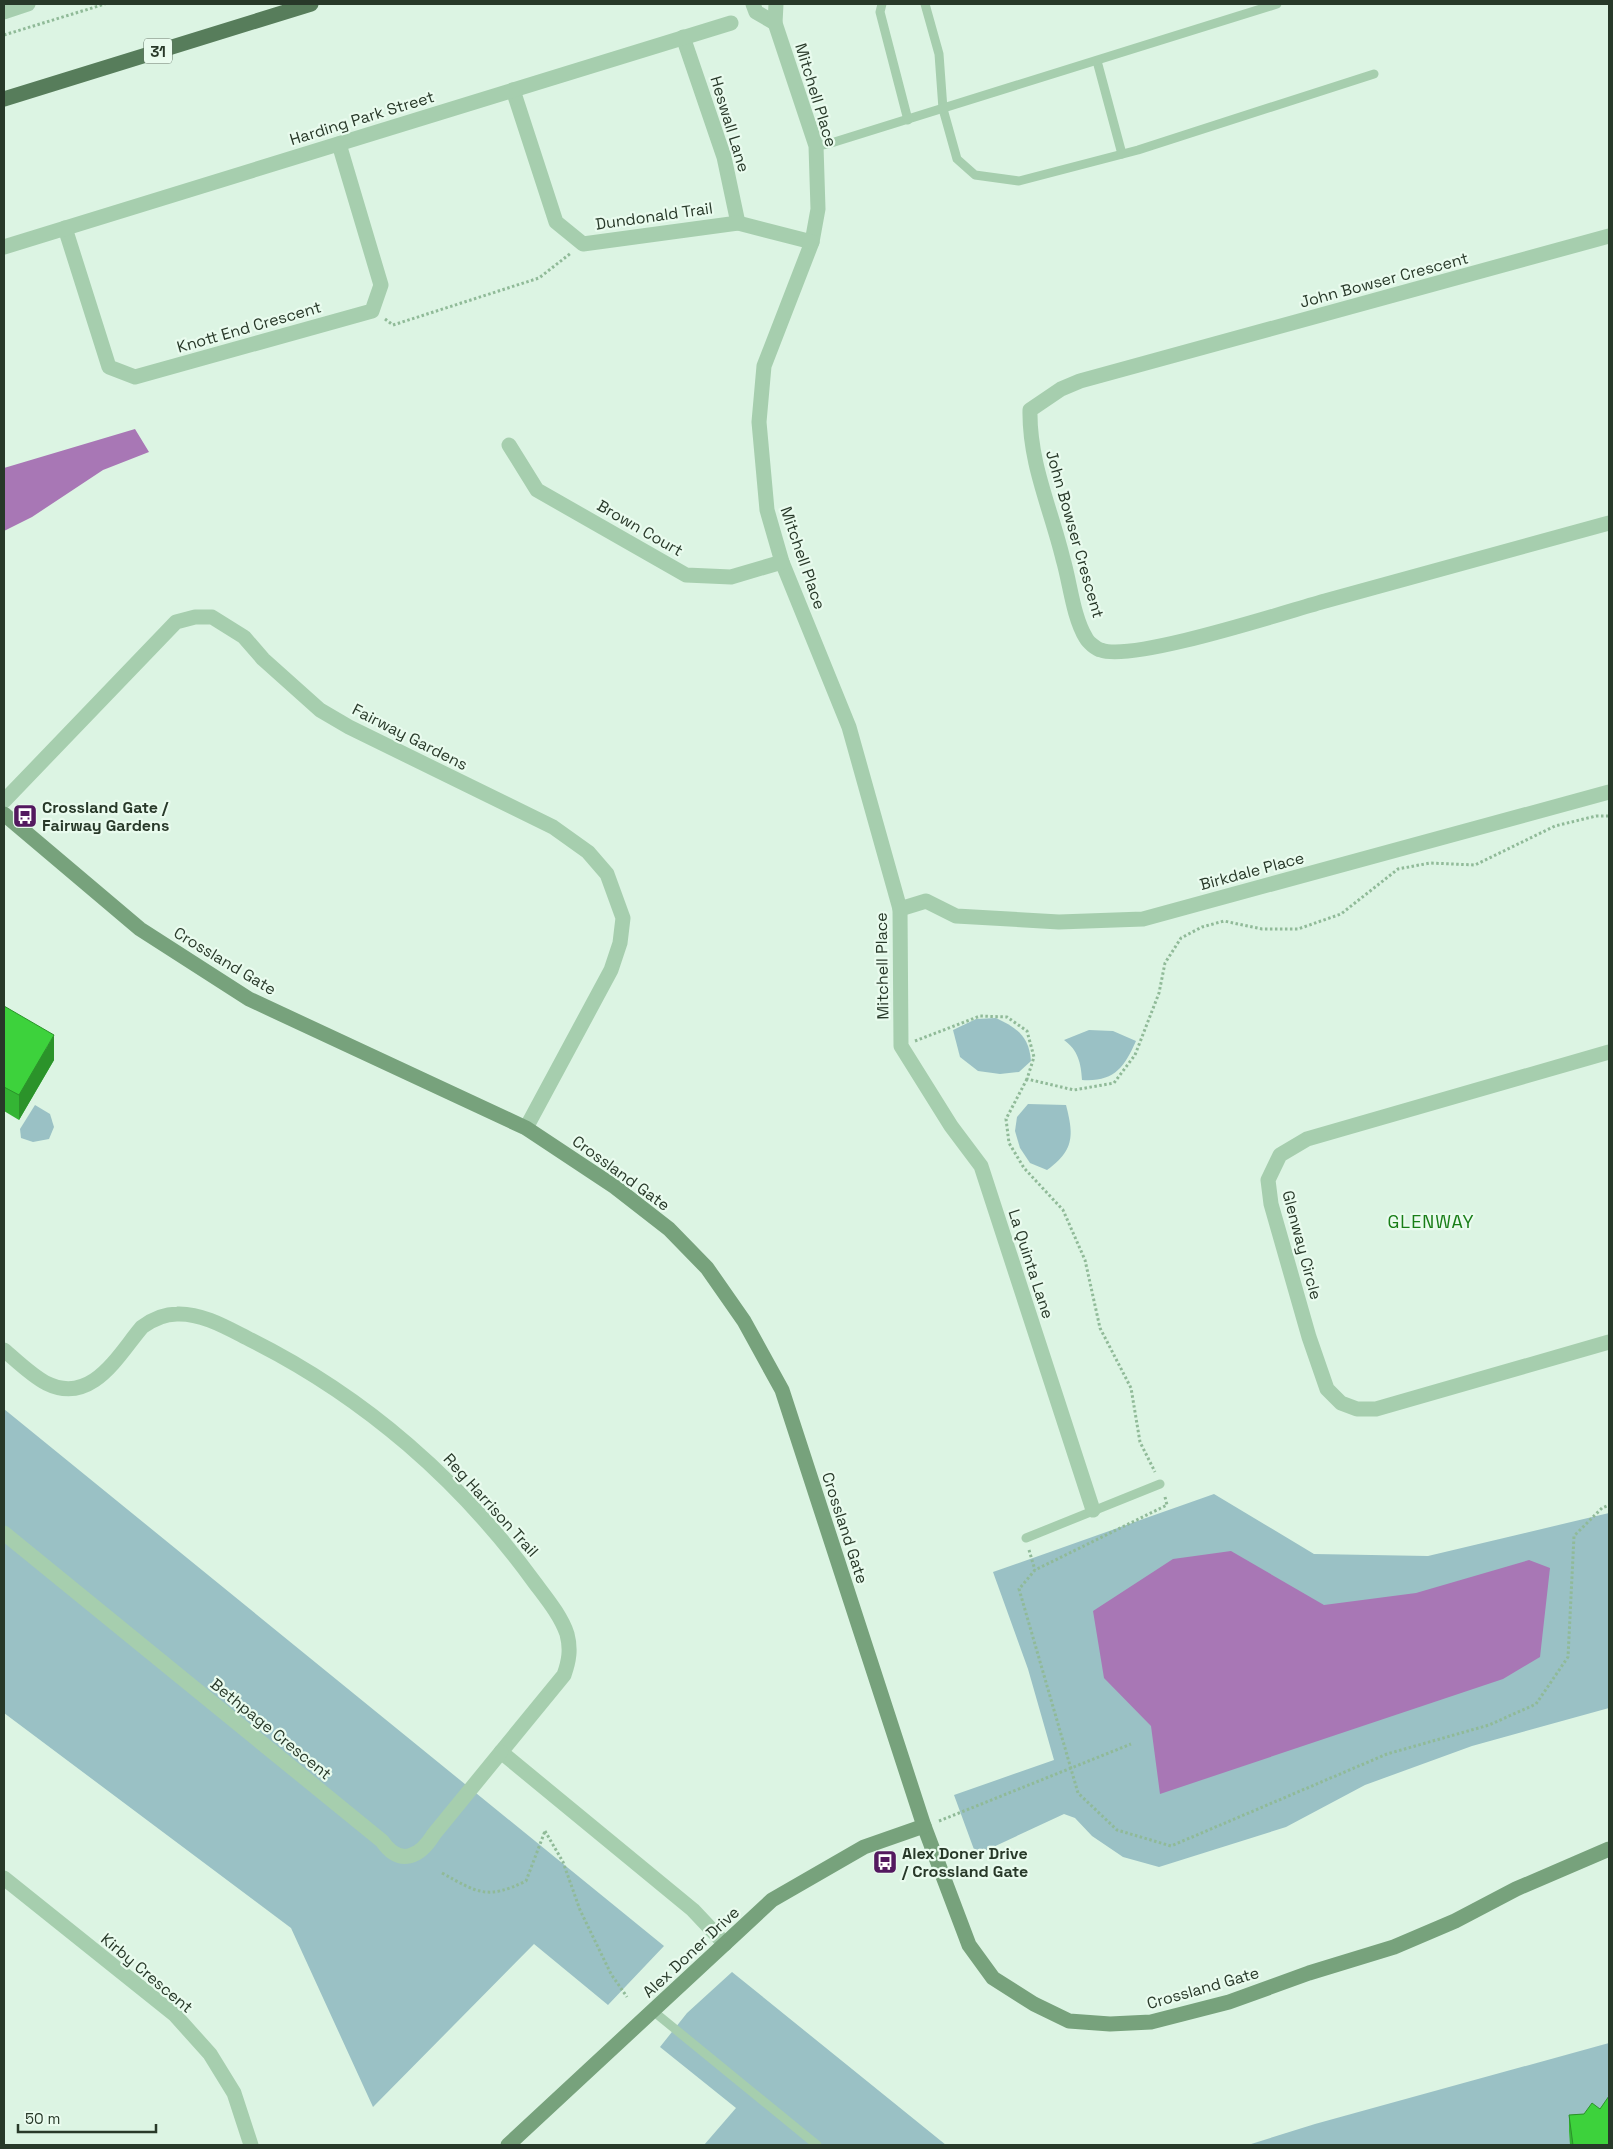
<svg xmlns="http://www.w3.org/2000/svg" width="1613" height="2149" font-family="'Space Grotesk',sans-serif">
<rect width="100%" height="100%" fill="#dcf4e3"/>
<g fill="#9ac1c5">
<path d="M996 1018C1017 1028 1029 1036 1031 1061L1019 1072 1000 1074 978 1071 960 1057 953 1030 976 1019Z"/>
<path d="M1089 1030 1113 1031 1136 1041C1124 1068 1114 1082 1082 1080 1081 1063 1078 1050 1064 1040Z"/>
<path d="M1028 1104 1066 1105C1074 1136 1074 1150 1047 1170L1030 1163 1020 1148 1015 1131 1017 1117Z"/>
<polygon points="35,1105 50,1114 54,1127 49,1139 33,1142 21,1138 20,1129"/>
<polygon points="4,1409 664,1946 608,2005 534,1944 373,2107 291,1928 4,1713"/>
<polygon points="1214,1494 1314,1554 1428,1556 1609,1513 1609,1708 1472,1746 1365,1785 1286,1827 1159,1867 1123,1857 1092,1836 1075,1818 1064,1814 976,1855 954,1795 1054,1760 1028,1669 993,1572"/>
<polygon points="732,1972 946,2145 704,2145 736,2108 660,2047 687,2013"/>
<polygon points="1609,2043 1609,2145 1248,2145 1315,2124"/>
</g>
<g fill="#a877b5">
<polygon points="135,429 149,452 103,470 32,517 4,531 4,468"/>
<polygon points="1231,1551 1324,1605 1416,1593 1529,1560 1550,1568 1540,1657 1503,1679 1160,1794 1151,1726 1104,1678 1093,1611 1173,1559"/>
</g>
<g fill="none" stroke-linecap="round" stroke-linejoin="round">
<g stroke="#90ba98" stroke-width="3" stroke-dasharray="2.5 2.5" stroke-linecap="butt">
<polyline points="4,35 105,4"/>
<polyline points="385,319 393,325 539,278 571,253"/>
<polyline points="915,1041 980,1016 1007,1017 1027,1031 1034,1057 1027,1079 1074,1090 1114,1083 1135,1055 1159,993 1165,963 1181,938 1202,927 1224,921 1262,929 1298,929 1341,914 1398,869 1430,863 1475,865 1555,826 1596,816 1609,816"/>
<polyline points="1027,1079 1006,1119 1009,1143 1024,1168 1063,1210 1085,1260 1100,1328 1131,1388 1140,1442 1155,1472"/>
<polyline points="1165,1497 1167,1505 1035,1570 1019,1589 1078,1793 1117,1830 1171,1846 1387,1754 1489,1725 1536,1704 1568,1657 1574,1536 1602,1508 1609,1505"/>
<polyline points="1029,1550 1035,1570"/>
<polyline points="939,1821 1131,1744"/>
<polyline points="545,1831 563,1862 580,1910 611,1974 627,1997"/>
<path d="M442 1873C478 1893 487 1900 526 1881L545 1831"/>
</g>
<g stroke="#a6ceae" stroke-width="9">
<polyline points="882,4 880,12 908,120"/>
<polyline points="925,4 939,54 943,109 957,159 975,175 1019,181 1138,150 1374,74"/>
<polyline points="1097,61 1122,154"/>
<polyline points="816,146 828,144 1277,4"/>
<polyline points="1026,1538 1160,1484"/>
<polyline points="653,2011 817,2145"/>
</g>
<g stroke="#a6ceae" stroke-width="15">
<polyline points="753,4 756,12 775,23"/>
<polyline points="776,4 775,23 816,146 818,209 812,242 764,366 759,422 767,510 782,562 849,727 900,909 901,1046 951,1126 981,1166 1093,1510"/>
<polyline points="4,12 28,4"/>
<polyline points="683,37 724,157 738,223"/>
<polyline points="513,90 556,222 583,244 738,223 812,242"/>
<polyline points="65,228 109,367 135,377 372,311 381,285 339,144"/>
<path d="M1609 236 1080 381 1061 389 1030 410C1029 463 1051 509 1063 559 1070 582 1073 617 1086 638 1088 642 1096 649 1101 650 1133 662 1285 612 1325 601 1420 574 1515 549 1609 523"/>
<polyline points="4,247 731,23"/>
<polyline points="509,445 537,490 686,575 731,577 782,562"/>
<polyline points="4,801 176,622 195,617 212,617 244,637 263,659 320,710 349,727 553,827 588,852 607,874 623,918 620,943 611,970 526,1128"/>
<polyline points="900,909 926,901 956,916 1059,922 1143,919 1609,792"/>
<polyline points="1609,1052 1307,1139 1280,1155 1268,1180 1271,1204 1309,1337 1327,1389 1341,1403 1357,1409 1376,1409 1609,1342"/>
<path d="M4 1350C17 1361 31 1375 46 1383 92 1406 118 1355 142 1327 153 1319 164 1314 177 1314 203 1313 229 1329 251 1340 365 1397 461 1481 535 1583 547 1599 561 1616 567 1634 571 1649 569 1661 564 1675L501 1752 693 1910 725 1944"/>
<path d="M4 1533 382 1841C400 1867 420 1857 434 1834L501 1752"/>
<polyline points="4,1878 175,2015 210,2054 234,2093 251,2145"/>
</g>
<g stroke="#77a27c" stroke-width="15">
<polyline points="4,814 140,929 249,999 526,1128 615,1187 669,1229 707,1268 744,1321 782,1390 924,1826 969,1945 993,1978 1034,2004 1069,2021 1110,2024 1151,2022 1229,2002 1309,1973 1394,1947 1455,1921 1516,1889 1609,1849"/>
<polyline points="508,2145 772,1900 864,1847 924,1826"/>
</g>
<polyline stroke="#577d5b" stroke-width="15" points="4,99 311,4"/>
</g>
<g fill="#34b534">
<polygon points="4,1006 54,1060 19,1120 4,1111"/>
<polygon points="1600,2109 1609,2145 1570,2145 1569,2131 1569,2115 1584,2114"/>
</g>
<polygon fill="#2b932a" points="54,1035 54,1060 19,1120 19,1095"/>
<g fill="#3dd23c" stroke="#2b932a">
<polygon points="4,1006 54,1035 19,1095 4,1087"/>
<polygon points="1609,2096 1609,2145 1573,2145 1569,2115 1584,2114 1592,2103 1600,2109"/>
</g>
<defs>
<symbol id="bus-square" viewBox="-11 -11 22 22"><rect x="-9" y="-9" width="18" height="18" rx="4" fill="#53195f" stroke="#e9fbee"/><path d="M-5-6H5V4H4V6H2V4H-2V6H-4V4H-5ZM-3.5-4V0h7V-4ZM-3.5 1.2v1.5H-2V1.2ZM2 1.2v1.5H3.5V1.2Z" fill="#fff"/></symbol>
</defs>
<g fill-rule="evenodd">
<use href="#bus-square" x="11" y="802" width="28" height="28"/>
<use href="#bus-square" x="871" y="1848" width="28" height="28"/>
</g>
<g text-anchor="middle" dominant-baseline="central" stroke-width="4.5" stroke-linejoin="round" paint-order="stroke">
<rect fill="#e9fbee" stroke="#627364" stroke-width="1" x="144" y="38.5" width="28" height="25" rx="4"/>
<g font-size="15" font-weight="bold" fill="#283929">
<text x="158" y="51">31</text>
</g>
<g font-size="16" fill="#283929" stroke="#e9fbee">
<text transform="translate(816 95) rotate(73)">Mitchell Place</text>
<text transform="translate(362 118) rotate(-17)">Harding Park Street</text>
<text transform="translate(730 124) rotate(73)">Heswall Lane</text>
<text transform="translate(654 216) rotate(-8)">Dundonald Trail</text>
<text transform="translate(1384 280) rotate(-15)">John Bowser Crescent</text>
<text transform="translate(249 327) rotate(-16)">Knott End Crescent</text>
<text transform="translate(640 528) rotate(30)">Brown Court</text>
<text transform="translate(1075 534) rotate(74)">John Bowser Crescent</text>
<text transform="translate(803 558) rotate(71)">Mitchell Place</text>
<text transform="translate(410 737) rotate(27)">Fairway Gardens</text>
<text transform="translate(1252 871) rotate(-15)">Birkdale Place</text>
<text transform="translate(225 961) rotate(31)">Crossland Gate</text>
<text transform="translate(882 966) rotate(-91)">Mitchell Place</text>
<text transform="translate(621 1173) rotate(36)">Crossland Gate</text>
<text transform="translate(1302 1245) rotate(75)">Glenway Circle</text>
<text transform="translate(1031 1264) rotate(72)">La Quinta Lane</text>
<text transform="translate(491 1505) rotate(48)">Reg Harrison Trail</text>
<text transform="translate(845 1528) rotate(72)">Crossland Gate</text>
<text transform="translate(271 1729) rotate(39)">Bethpage Crescent</text>
<text transform="translate(691 1952) rotate(-43)">Alex Doner Drive</text>
<text transform="translate(147 1973) rotate(40)">Kirby Crescent</text>
<text transform="translate(1203 1988) rotate(-16)">Crossland Gate</text>
</g>
<g font-size="16" font-weight="bold" fill="#283929" stroke="#e9fbee" text-anchor="start">
<text x="42" y="807">Crossland Gate /<tspan x="42" dy="18">Fairway Gardens</tspan></text>
<text x="902" y="1853">Alex Doner Drive<tspan x="902" dy="18">/ Crossland Gate</tspan></text>
</g>
<g font-size="18" letter-spacing="1" fill="#187e17" stroke="#e9fbee">
<text x="1431" y="1221">GLENWAY</text>
</g>
</g>
<rect width="1613" height="2149" fill="none" stroke="#283929" stroke-width="10"/>
<path d="M18 2124v8h138v-8" fill="none" stroke="#283929" stroke-width="2.5"/>
<text x="25" y="2124" font-size="15" fill="#283929" stroke="#e9fbee" stroke-width="4" paint-order="stroke">50 m</text>
</svg>
